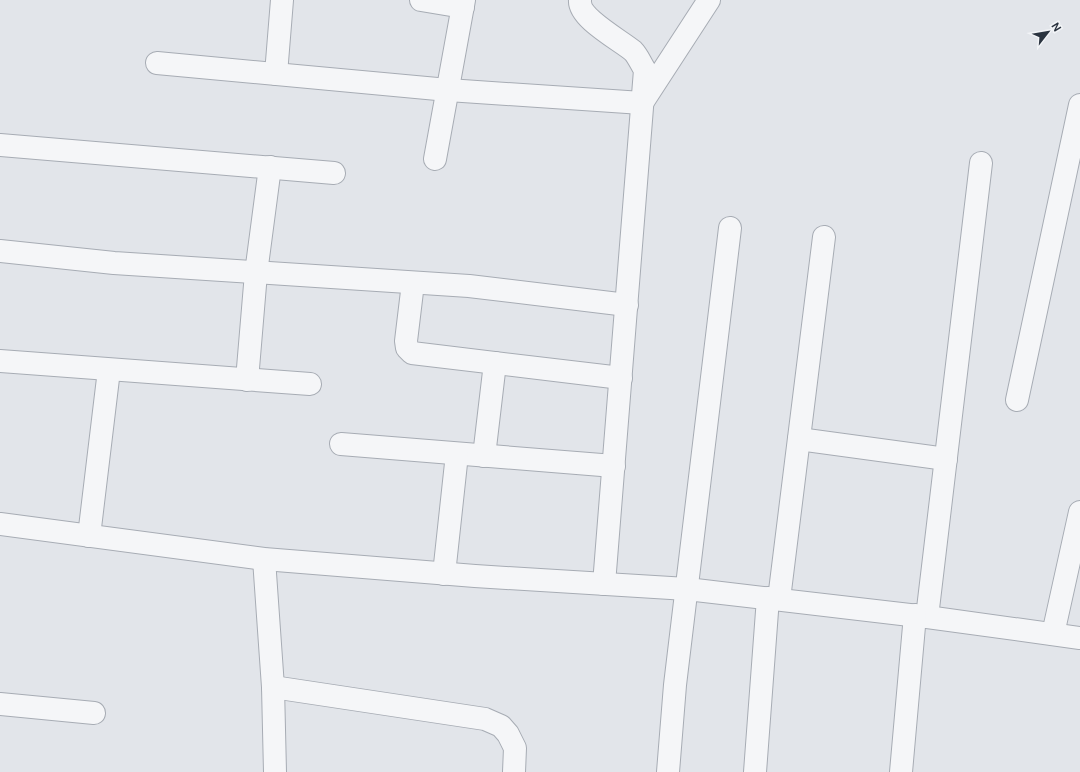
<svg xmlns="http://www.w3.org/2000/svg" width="1080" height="772" font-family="'DM Sans',sans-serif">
<rect width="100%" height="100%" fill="#e2e5ea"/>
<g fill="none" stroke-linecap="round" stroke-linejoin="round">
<defs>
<g id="minor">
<polyline points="421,0 463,7"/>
<path d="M580 0C578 18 620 40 633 51 638 56 641 64 645 70L604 584"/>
<polyline points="157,63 448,90 642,103 709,0"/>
<polyline points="276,74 282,0"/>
<polyline points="0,145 334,173"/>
<polyline points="435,159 464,0"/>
<polyline points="0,251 114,263 469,286 627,305"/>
<polyline points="413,283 406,341 407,348 412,353 621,378"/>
<polyline points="0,361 310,384"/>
<polyline points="247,380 256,273 270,167"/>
<polyline points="1017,400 1080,105"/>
<polyline points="799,439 946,459"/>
<polyline points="341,444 614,466"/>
<polyline points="484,456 495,363"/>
<polyline points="0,524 264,559 475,576 687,589 927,617 1080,638"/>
<polyline points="89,536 109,370"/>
<polyline points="264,559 273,687 275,772"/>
<polyline points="444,574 457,454"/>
<polyline points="779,599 824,237"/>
<polyline points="927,617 981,163"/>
<polyline points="1053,634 1080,512"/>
<polyline points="273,687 485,719 501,726 508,734 515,748 514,772"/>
<polyline points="0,704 94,713"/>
<polyline points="668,772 675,685 730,228"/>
<polyline points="755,772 768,598"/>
<polyline points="901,772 915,615"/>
</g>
</defs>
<use href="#minor" stroke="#a7acb4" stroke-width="24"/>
<use href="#minor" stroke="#f5f6f8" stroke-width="22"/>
</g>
<g transform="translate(1048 32) rotate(59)" stroke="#f2f4f7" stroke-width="3" paint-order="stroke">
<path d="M0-3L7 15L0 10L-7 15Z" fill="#2b3440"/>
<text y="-6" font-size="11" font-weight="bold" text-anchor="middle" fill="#2b3440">N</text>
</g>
</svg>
